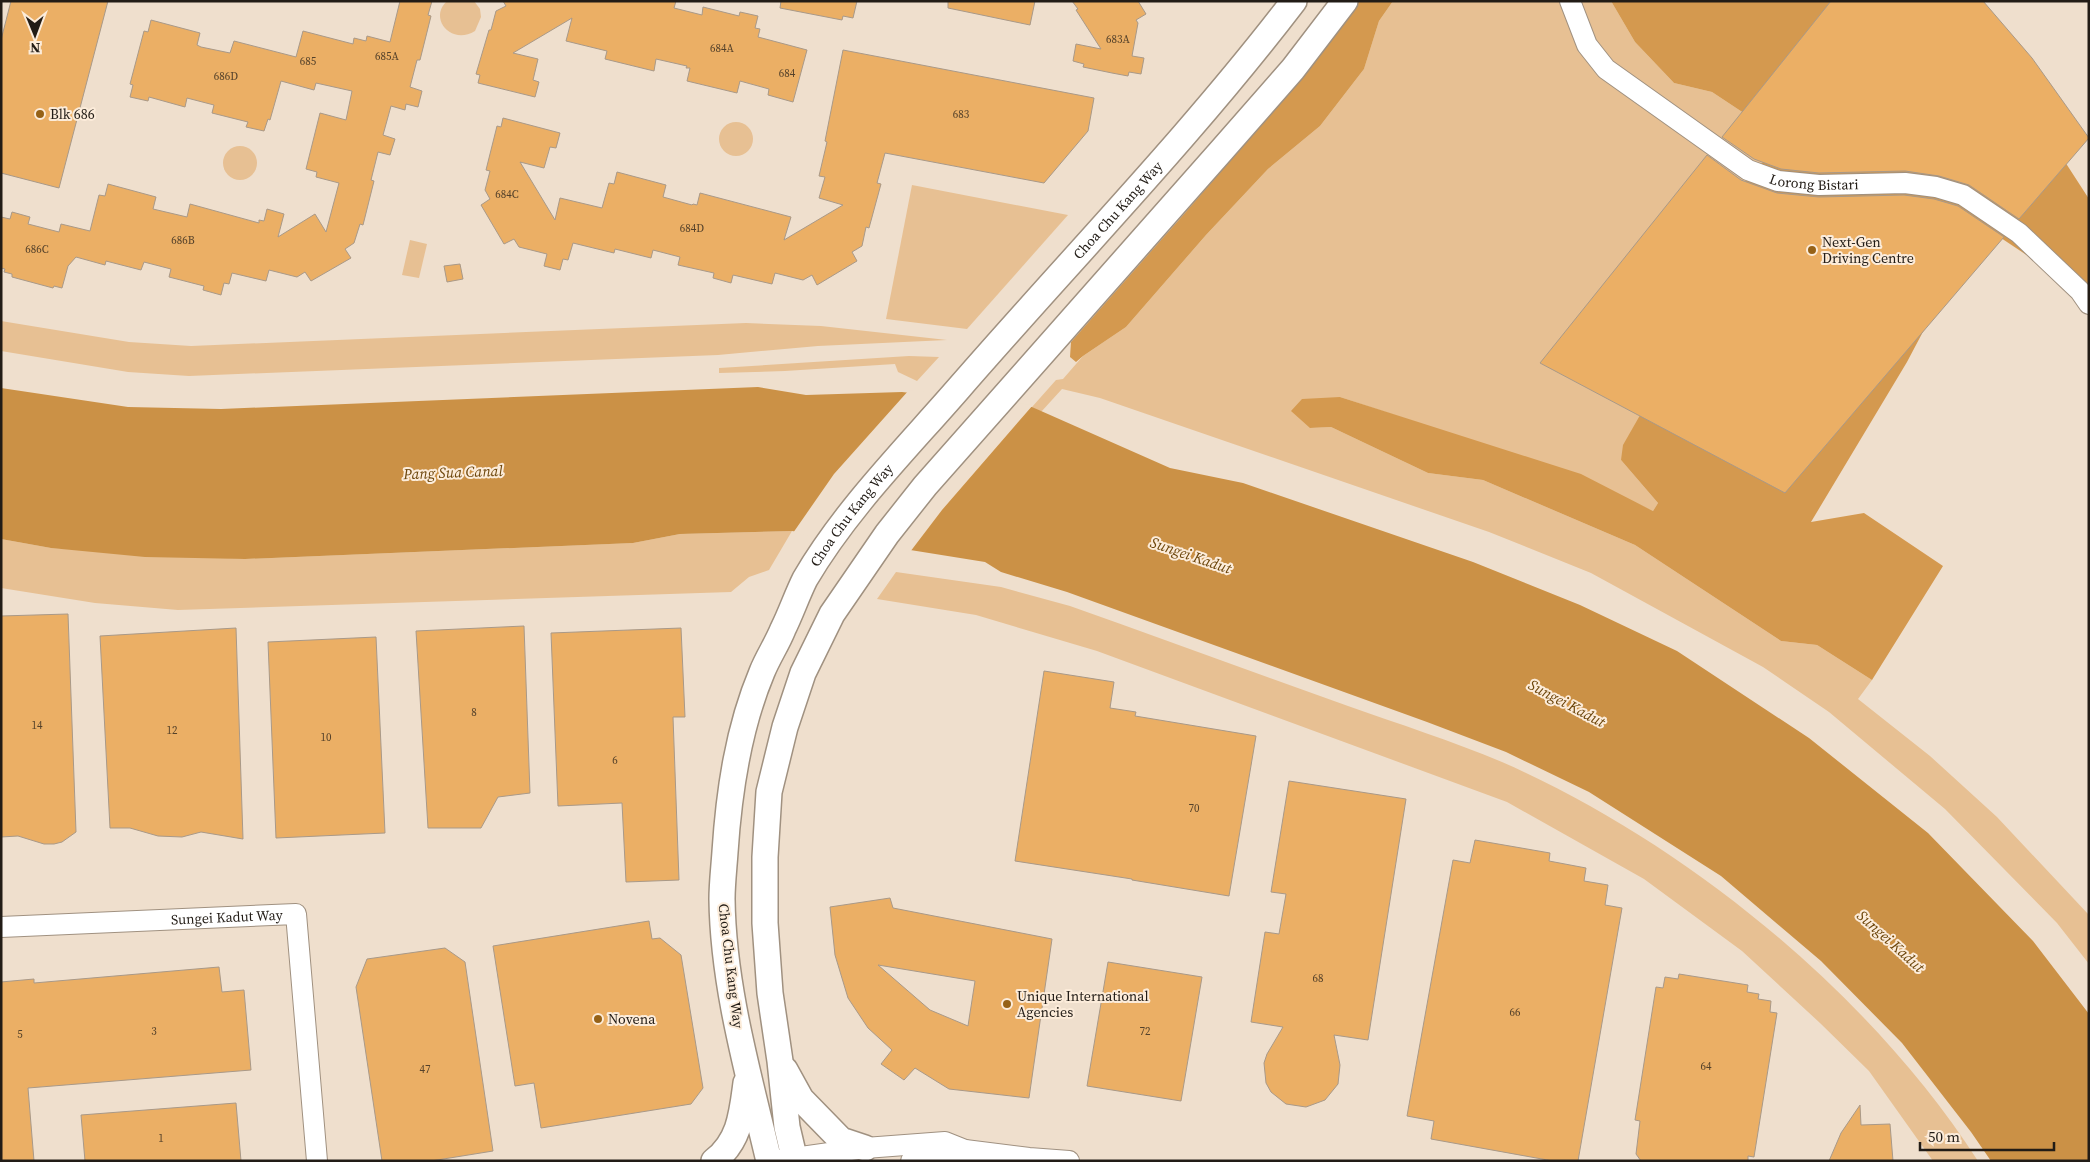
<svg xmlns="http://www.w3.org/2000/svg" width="2090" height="1162" font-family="'Source Serif 4',serif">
<rect width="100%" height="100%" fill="#efdfcd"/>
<g fill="#e7c093">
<path d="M447 1H474L480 9 481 17 475 31C451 46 428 18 447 1Z"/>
<polygon points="1393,1 1611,1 1635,42 1674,83 1712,92 1783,139 1745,182 1670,380 1621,460 1658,503 1653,511 1625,498 1440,430 1340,397 1310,428 1331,427 1428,473 1483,480 1635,545 1781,641 1817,645 1872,680 1858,699 1930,756 1997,817 2089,915 2089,964 2057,923 1945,809 1829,712 1763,667 1591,573 1489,532 1100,398 1062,389 1041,412 1032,407 1056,380 1063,379 1083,356 1126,327 1206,235 1268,169 1320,126 1364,69 1379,21"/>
<circle cx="736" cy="139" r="17"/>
<circle cx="240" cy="163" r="17"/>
<polygon points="912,185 1068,215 967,329 886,319"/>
<polygon points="410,240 427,244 419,278 402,275"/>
<polygon points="1,321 129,342 191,346 746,323 821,326 947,340 818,346 718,355 189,376 128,372 1,351"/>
<polygon points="909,356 939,357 917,381 898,372 895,364 785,371 719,373 719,368"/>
<polygon points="792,531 769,570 749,577 731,592 178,610 95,603 1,588 1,539 51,548 245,559 633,543 680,534"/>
<path d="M896 572 1001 587 1070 606C1163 639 1255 673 1348 706 1399 724 1452 741 1502 762 1684 842 1870 993 1978 1161H1933L1869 1071 1820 1023 1742 951 1644 879 1507 802 1097 651 976 615 877 599Z"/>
</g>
<g fill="#d4994f">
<path d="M1358 1H1393L1379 21 1364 69 1320 126 1268 169 1206 235 1126 327 1083 356 1076 362 1070 357 1071 342C1169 230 1270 121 1358 1Z"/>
<polygon points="1611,1 1936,1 2036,117 2089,199 2089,315 2052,272 1980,224 1907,362 1811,522 1864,513 1943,566 1872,680 1817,645 1781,641 1635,545 1483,480 1428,473 1331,427 1310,428 1291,411 1302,399 1340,397 1581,474 1653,511 1658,503 1621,460 1623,445 1651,396 1745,182 1783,139 1712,92 1674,83 1635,42"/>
</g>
<polygon fill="#cb9146" points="758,387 806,395 902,392 1032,407 1170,468 1243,483 1473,562 1580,605 1677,651 1809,738 1928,833 2033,941 2089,1014 2089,1161 1991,1161 1971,1132 1902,1043 1821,961 1721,876 1589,792 1506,752 1427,722 1067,592 1001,572 985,562 792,531 680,534 633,543 245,559 145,557 51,548 1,539 1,388 128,407 221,409"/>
<polygon fill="#efdfcd" points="909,390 1033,405 942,510 910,552 793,533 834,474"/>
<g fill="#ebaf65" stroke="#a99988" fill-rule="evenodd">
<polygon points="11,1 108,1 59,188 1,173 1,40"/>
<polygon points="400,1 432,1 428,15 431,16 420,60 417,60 410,87 422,91 418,107 406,104 405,110 391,106 383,135 395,139 390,155 378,152 371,180 374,181 363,225 360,224 354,243 345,249 351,258 311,281 305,272 297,277 269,270 266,281 232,273 229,284 224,283 221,295 203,290 204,286 169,277 171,269 144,262 141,270 106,261 105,265 76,257 68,266 62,288 54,286 53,288 12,277 12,274 4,272 5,269 1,268 1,217 10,219 12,212 30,217 28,224 59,232 61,224 90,231 99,195 105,196 108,184 156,197 153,209 187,217 190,204 259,223 259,220 264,221 267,209 284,214 278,237 315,214 326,232 339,183 316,177 317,172 306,169 320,113 346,120 352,91 316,83 314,90 281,81 270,120 268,119 264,131 246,127 248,122 212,113 214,105 187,98 185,107 149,97 148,101 130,97 133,85 130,84 144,31 148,32 151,20 200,33 197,45 201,47 230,53 234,41 296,57 303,31 353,44 354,38 366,41 367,36 390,42"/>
<polygon points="503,1 676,1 674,8 702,15 703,7 739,16 740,12 758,16 755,28 760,29 758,37 807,50 793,102 768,95 769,89 740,81 737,93 687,81 690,68 686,68 687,66 656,59 654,71 605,59 607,51 566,41 572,18 513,53 538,59 533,80 539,82 535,97 478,83 480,75 476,74 489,30 491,30 496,11 506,6"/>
<polygon points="781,1 857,1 853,18 843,16 842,20 780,8"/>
<polygon points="948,1 1035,1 1030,25 948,8"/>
<polygon points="1072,1 1138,1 1146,14 1136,20 1138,23 1132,56 1144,58 1141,74 1129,72 1128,76 1112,73 1083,67 1084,64 1073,61 1076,44 1101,49 1076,10 1078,9"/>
<polygon points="1831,1 1983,1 2032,58 2089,138 2019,219 1969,185 1939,176 1905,171 1819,173 1781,169 1754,159 1722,137"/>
<polygon points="843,50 1094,98 1088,131 1044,183 885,153 877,183 881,184 869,228 866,227 862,246 852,252 857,261 817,285 812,275 803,280 775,273 772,284 733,275 731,283 713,278 714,273 678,265 680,257 653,250 651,258 615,249 614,253 573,243 568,260 563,259 560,270 544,266 547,254 519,247 514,239 504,244 481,205 490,199 485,190 490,171 486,170 497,126 501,127 503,118 560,133 556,148 550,147 544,168 520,162 555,220 560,198 602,208 609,183 614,184 617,172 666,185 663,197 692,205 693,204 697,205 700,193 791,217 784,240 843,205 819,198 825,177 819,176 827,142 825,141"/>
<polygon points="1707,155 1741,180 1777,193 1819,197 1904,195 1934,199 1958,206 2004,237 1785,493 1540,363"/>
<polygon points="460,264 463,279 447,282 444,266"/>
<polygon points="68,614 76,832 62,842 54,844 44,844 18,836 1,837 1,616"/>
<polygon points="524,626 530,793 498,797 481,828 428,828 416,631"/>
<polygon points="236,628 243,839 201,832 182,837 158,836 130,828 110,828 100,636"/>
<polygon points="681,628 685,717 673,717 679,880 626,882 622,803 558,806 551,633"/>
<polygon points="376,637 385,833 276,838 268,642"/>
<polygon points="1044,671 1114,682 1110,708 1136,712 1135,716 1256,736 1229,896 1132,880 1132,879 1015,861"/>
<polygon points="1289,781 1406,799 1368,1040 1334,1035 1340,1065 1338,1084 1325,1100 1306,1107 1286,1104 1271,1092 1266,1083 1264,1063 1267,1054 1283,1027 1251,1022 1265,932 1279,934 1286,894 1271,892"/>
<polygon points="1475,840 1550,853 1549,861 1586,868 1584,881 1608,885 1605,905 1622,908 1578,1161 1553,1161 1431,1139 1434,1121 1407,1116 1453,860 1470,863"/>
<path d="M890 898 893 908 1052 939 1029 1098 949 1089 915 1068 904 1080 881 1064 892 1050 868 1028 848 998 835 955 830 907ZM878 965 975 981 968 1026 930 1010Z"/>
<polygon points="649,921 652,939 660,938 681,955 703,1088 691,1104 541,1128 534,1083 515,1086 493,946"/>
<polygon points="445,948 465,962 493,1151 431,1161 382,1161 356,987 367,959"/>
<polygon points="1108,962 1202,977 1181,1101 1087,1086"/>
<polygon points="219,967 222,992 244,990 251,1070 28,1088 34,1161 1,1161 1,982 34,979 34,983"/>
<polygon points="1679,974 1748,985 1747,992 1759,994 1758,999 1771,1001 1770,1012 1777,1013 1754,1157 1748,1156 1748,1161 1641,1161 1636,1154 1640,1121 1635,1120 1656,987 1663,988 1665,977 1678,979"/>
<polygon points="236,1103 241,1161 85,1161 81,1115"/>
<polygon points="1860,1105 1861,1125 1890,1124 1893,1161 1829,1161 1841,1133"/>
</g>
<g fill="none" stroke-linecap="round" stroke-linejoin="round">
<defs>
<g id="minor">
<path id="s1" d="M1570 1 1587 45 1606 69 1748 170 1778 181 1819 185 1905 183 1936 187 1963 195 2019 233 2080 291 2089 304"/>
<path id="s2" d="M1 927 296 914 317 1161"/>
<polyline points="780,1160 865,1148 945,1142 965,1150 1029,1158 1069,1161"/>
<polyline points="911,1161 947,1158 965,1150"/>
</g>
<g id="major">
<polyline points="785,1070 801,1099 841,1140 865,1148"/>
<path d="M714 1161C740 1141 742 1113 746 1083"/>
<path id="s3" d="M769 1161C749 1076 723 987 722 899 722 884 724 867 725 852 729 791 738 729 762 672 768 657 777 644 783 629 791 613 797 595 805 579 846 509 906 449 959 388 1071 259 1190 137 1294 1"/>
<polyline points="795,1161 787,1127 780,1061 770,993 765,923 765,857 769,792 785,727 803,673 832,614 887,534 925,486 1222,150 1293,69 1345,1"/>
</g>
</defs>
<use href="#minor" stroke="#a09180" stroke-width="22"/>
<use href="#major" stroke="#a09180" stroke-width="28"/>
<use href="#minor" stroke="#fff" stroke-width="20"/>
<use href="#major" stroke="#fff" stroke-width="25"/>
</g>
<g fill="#966217" stroke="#fcecda" stroke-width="2">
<circle cx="40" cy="114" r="5"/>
<circle cx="1812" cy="250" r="5"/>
<circle cx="1007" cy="1004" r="5"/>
<circle cx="598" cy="1019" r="5"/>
</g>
<g text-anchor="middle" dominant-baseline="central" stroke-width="4" stroke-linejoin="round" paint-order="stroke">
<g font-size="11" fill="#54412a">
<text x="1118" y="39">683A</text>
<text x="722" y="48">684A</text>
<text x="387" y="56">685A</text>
<text x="308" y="61">685</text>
<text x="787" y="73">684</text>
<text x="226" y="76">686D</text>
<text x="961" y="114">683</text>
<text x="507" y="194">684C</text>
<text x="692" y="228">684D</text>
<text x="183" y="240">686B</text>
<text x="37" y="249">686C</text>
<text x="474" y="712">8</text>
<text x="37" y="725">14</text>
<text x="172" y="730">12</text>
<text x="326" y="737">10</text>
<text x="615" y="760">6</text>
<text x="1194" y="808">70</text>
<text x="1318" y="978">68</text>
<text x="1515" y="1012">66</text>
<text x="154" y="1031">3</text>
<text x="1145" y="1031">72</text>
<text x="20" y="1034">5</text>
<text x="1706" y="1066">64</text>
<text x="425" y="1069">47</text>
<text x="161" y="1138">1</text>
</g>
<g font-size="14" fill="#221c16" stroke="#fcecda" text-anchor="start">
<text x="50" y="114">Blk 686</text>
<text x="1822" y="242">Next-Gen<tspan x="1822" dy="16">Driving Centre</tspan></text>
<text x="1017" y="996">Unique International<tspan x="1017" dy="16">Agencies</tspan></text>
<text x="608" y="1019">Novena</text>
</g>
<g font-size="14" fill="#221c16" stroke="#fcecda">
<text stroke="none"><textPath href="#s1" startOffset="320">Lorong Bistari</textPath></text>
<text stroke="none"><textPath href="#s3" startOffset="1085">Choa Chu Kang Way</textPath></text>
<text stroke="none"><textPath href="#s3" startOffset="680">Choa Chu Kang Way</textPath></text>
<text stroke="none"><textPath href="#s2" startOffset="226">Sungei Kadut Way</textPath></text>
<text transform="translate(731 966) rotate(83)">Choa Chu Kang Way</text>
</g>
<g font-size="15" font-style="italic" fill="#6d460b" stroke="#fcecda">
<text transform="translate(453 472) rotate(-2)">Pang Sua Canal</text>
<text transform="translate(1191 555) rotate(19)">Sungei Kadut</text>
<text transform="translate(1567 703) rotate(28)">Sungei Kadut</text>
<text transform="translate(1891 941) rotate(42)">Sungei Kadut</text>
</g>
</g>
<rect width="2090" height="1162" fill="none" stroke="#221c16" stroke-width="5"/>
<g transform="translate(35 35) rotate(179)" stroke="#fcecda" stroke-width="4" paint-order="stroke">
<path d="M0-4L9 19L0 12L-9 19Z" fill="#221c16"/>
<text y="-8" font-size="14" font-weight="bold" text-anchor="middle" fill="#221c16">N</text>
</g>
<path d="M1920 1142v8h134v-8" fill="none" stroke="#221c16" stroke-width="2.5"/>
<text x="1928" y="1142" font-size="15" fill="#221c16" stroke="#fcecda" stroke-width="4" paint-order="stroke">50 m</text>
</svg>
